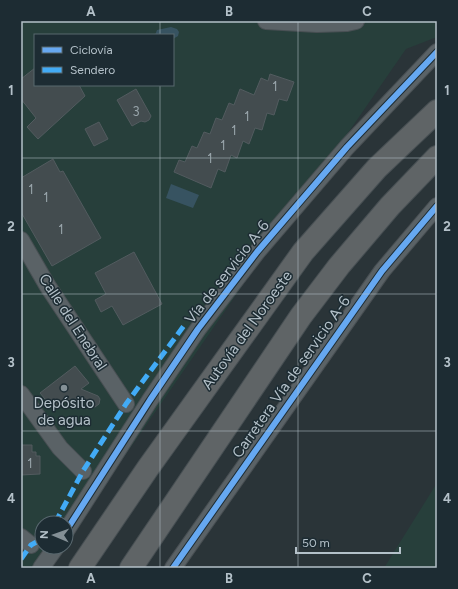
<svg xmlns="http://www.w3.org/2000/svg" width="458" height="589" font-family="Figtree,sans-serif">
<rect width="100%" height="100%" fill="#2a3438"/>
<g fill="#273f3b" fill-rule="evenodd">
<path d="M21 21H437V37L406 49 66 541V523H42V547H62L47 568H21ZM35 35H173V85H35Z"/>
<polygon points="437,483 437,568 384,568"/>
</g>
<g fill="#375361">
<polygon points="171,27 177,29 179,32 178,36 173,39 173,35 155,35 157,30"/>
<polygon points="171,184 199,195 193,208 166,198"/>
</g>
<g fill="#434c4f" stroke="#525b5f">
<polygon points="35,68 35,85 79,85 85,96 38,139 27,127 36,118 21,99 21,79"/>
<polygon points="270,74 294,82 287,101 279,99 274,115 267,113 262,130 255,128 249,144 243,141 237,158 231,155 225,172 218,169 211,188 174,172 179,160 185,162 192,146 197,148 204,132 210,134 216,118 222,120 229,103 234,105 240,89 254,95 261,78 268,81"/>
<polygon points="136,89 151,116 149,120 145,122 141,121 132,126 117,100"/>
<polygon points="99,122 108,139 94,146 85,129"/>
<polygon points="53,159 60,172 63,171 101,238 52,266 21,212 21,178"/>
<polygon points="134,252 162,304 123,325 112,306 101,312 95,300 106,294 95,273"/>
<polygon points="75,366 89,383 81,389 98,396 100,399 99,404 95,407 91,406 82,396 71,404 68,399 54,410 40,393"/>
<polygon points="21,445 32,445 32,452 36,452 36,456 40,456 40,474 21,475"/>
</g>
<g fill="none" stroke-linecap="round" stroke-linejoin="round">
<defs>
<g id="minor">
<polyline points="266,21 317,24 347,23 356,21"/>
<polyline points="21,240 47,285 126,404"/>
<polyline points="21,394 60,448 83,471"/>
<polyline points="66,531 150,400 198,329 257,252 347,147 437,52"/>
<polyline points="21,537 31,545"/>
<polyline points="41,568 56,547"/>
<polyline points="173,568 382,271 437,206"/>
</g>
<g id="highway">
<polyline points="80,568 148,468 303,252 377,168 437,111"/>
<polyline points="131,568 301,316 339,266 390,206 437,157"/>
</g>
</defs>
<use href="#minor" stroke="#484f53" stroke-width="18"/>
<use href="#highway" stroke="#474f53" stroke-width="24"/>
<use href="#minor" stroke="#5a6266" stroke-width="16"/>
<use href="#highway" stroke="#5f6466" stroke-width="22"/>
<g stroke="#42abf6" stroke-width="5" stroke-dasharray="10 5" stroke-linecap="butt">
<polyline points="55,523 83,471 126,404 186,323"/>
<polyline points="21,559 31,545 42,539"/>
</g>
<defs>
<g id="cycleway">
<polyline points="66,531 150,400 198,329 257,252 347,147 437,52"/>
<polyline points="173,568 382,271 437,206"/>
</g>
</defs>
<use href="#cycleway" stroke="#1d2c33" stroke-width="8"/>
<use href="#cycleway" stroke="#66a8f1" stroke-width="6"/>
</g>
<path fill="none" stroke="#b4c1c9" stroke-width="1" stroke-opacity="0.55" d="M160 21V35M298 21V568M160 85V568M21 158H437M21 294H437M21 431H437"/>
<circle fill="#849096" stroke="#1d2c33" stroke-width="1.5" cx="64" cy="388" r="4"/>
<g text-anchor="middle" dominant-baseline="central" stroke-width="3" stroke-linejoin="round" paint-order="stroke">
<g font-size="13" fill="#98a4aa">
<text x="275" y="86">1</text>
<text x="136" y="111">3</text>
<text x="247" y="116">1</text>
<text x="234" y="130">1</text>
<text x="223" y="145">1</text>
<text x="210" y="158">1</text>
<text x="31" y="189">1</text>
<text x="46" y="197">1</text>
<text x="61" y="229">1</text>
<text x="30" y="463">1</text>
</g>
<g font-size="15" fill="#b4c1c9" stroke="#1d2c33">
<text transform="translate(227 272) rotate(-52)">Vía de servicio A-6</text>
<text transform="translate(73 322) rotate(57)">Calle del Enebral</text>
<text transform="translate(247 330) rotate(-54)">Autovía del Noroeste</text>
<text transform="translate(291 377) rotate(-55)">Carretera Vía de servicio A-6</text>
</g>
<g font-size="15" fill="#b4c1c9" stroke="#1d2c33">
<text x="64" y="403">Depósito<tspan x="64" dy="17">de agua</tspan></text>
</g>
</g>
<rect width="458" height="589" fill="none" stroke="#1d2c33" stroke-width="44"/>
<rect x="34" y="34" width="140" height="52" fill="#1d2c33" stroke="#59686f"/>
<rect x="42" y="47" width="20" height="6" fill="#66a8f1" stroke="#59686f"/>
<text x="70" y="54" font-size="12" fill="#b4c1c9">Ciclovía</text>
<rect x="42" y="67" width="20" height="6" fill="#42abf6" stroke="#59686f"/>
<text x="70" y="74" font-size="12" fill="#b4c1c9">Sendero</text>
<g transform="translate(54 535) rotate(272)"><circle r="19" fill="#1d2c33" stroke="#59686f"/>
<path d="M0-3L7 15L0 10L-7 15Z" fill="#849096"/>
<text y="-6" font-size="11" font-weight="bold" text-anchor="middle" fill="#b4c1c9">N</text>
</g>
<path d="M296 547v6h104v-6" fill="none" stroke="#b4c1c9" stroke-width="2"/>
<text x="302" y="547" font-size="12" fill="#b4c1c9" stroke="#1d2c33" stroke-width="3" paint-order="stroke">50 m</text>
<rect x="22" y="22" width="414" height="545" fill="none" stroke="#b4c1c9" stroke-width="1.5"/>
<g font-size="13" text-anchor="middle" font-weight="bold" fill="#b4c1c9">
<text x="91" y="16">A</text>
<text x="229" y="16">B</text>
<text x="367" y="16">C</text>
<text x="11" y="95">1</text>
<text x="447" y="95">1</text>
<text x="11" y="231">2</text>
<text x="447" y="231">2</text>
<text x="11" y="367">3</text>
<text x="447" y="367">3</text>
<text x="11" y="503">4</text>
<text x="447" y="503">4</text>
<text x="91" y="583">A</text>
<text x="229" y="583">B</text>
<text x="367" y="583">C</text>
</g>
</svg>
